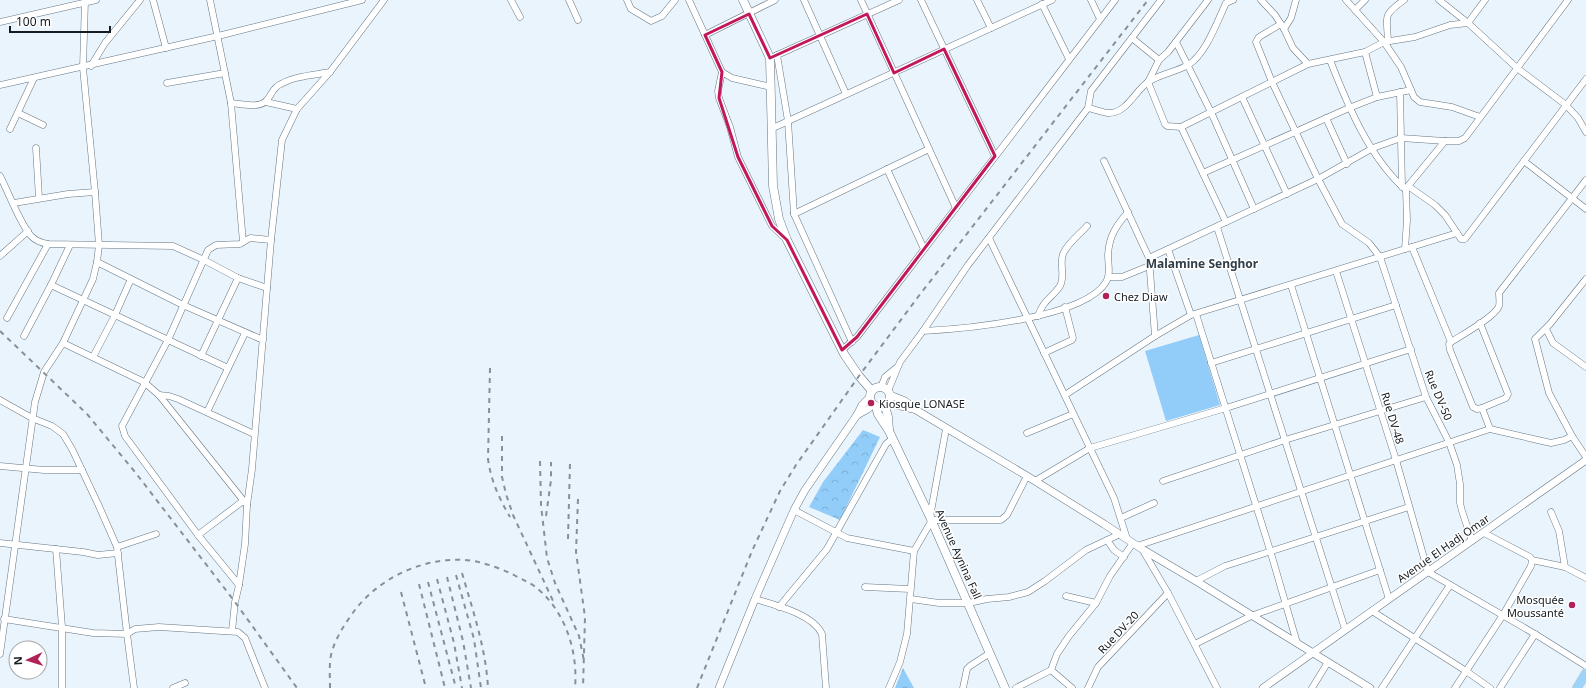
<svg xmlns="http://www.w3.org/2000/svg" width="1586" height="688" font-family="'Noto Sans',sans-serif">
<defs>
<pattern id="park-crowns" width="20" height="18" patternUnits="userSpaceOnUse"><rect width="20" height="18" fill="#92cdfa"/><path d="M2 6a3 3 0 1 1 6 0M12 15a3 3 0 1 1 6 0" fill="none" stroke="#7dafd6"/></pattern>
</defs>
<rect width="100%" height="100%" fill="#eaf4fd"/>
<polygon fill="#92cdfa" points="1199,335 1220,405 1166,421 1145,351"/>
<g fill="url(#park-crowns)">
<polygon points="863,430 880,437 840,520 809,507 823,482"/>
<polygon points="903,668 914,688 895,688"/>
</g>
<g fill="none" stroke-linecap="round" stroke-linejoin="round">
<defs>
<g id="minor">
<polyline points="153,0 166,48"/>
<polyline points="210,0 231,103 243,242"/>
<polyline points="511,0 520,17"/>
<polyline points="569,0 578,20"/>
<polyline points="627,0 631,9 651,21 662,16 675,0"/>
<polyline points="689,0 722,72"/>
<polyline points="804,0 846,94"/>
<polyline points="861,0 956,208"/>
<polyline points="921,0 995,156"/>
<polyline points="977,0 991,28"/>
<polyline points="1091,0 1100,19"/>
<polyline points="1261,0 1275,15 1284,29 1291,18 1296,0"/>
<polyline points="1346,0 1384,42 1401,67 1414,97 1420,102 1452,107 1480,117"/>
<polyline points="1439,0 1468,23 1517,68 1566,105 1578,118 1586,132"/>
<polyline points="1042,4 1069,59"/>
<polyline points="1355,10 1365,0"/>
<polyline points="0,22 96,0"/>
<polyline points="1281,24 1259,37 1256,42 1272,82 1318,179 1342,224 1369,243 1380,257 1426,397 1449,442 1457,465 1460,484 1460,503 1462,511 1472,541"/>
<polyline points="1284,29 1293,48 1308,64"/>
<polyline points="705,35 775,0"/>
<polyline points="1132,38 1159,60 1168,52 1208,0"/>
<polyline points="1176,42 1211,112 1254,209"/>
<path d="M1388 42C1387 15 1382 16 1404 0"/>
<polyline points="1365,52 1377,97"/>
<polyline points="777,55 788,121 794,214 852,342"/>
<polyline points="775,56 899,0"/>
<polyline points="1159,60 1148,82 1165,124 1167,126 1181,127 1308,64 1365,52 1384,42 1415,37 1450,25 1468,23 1485,0"/>
<path d="M1330 60C1347 104 1370 159 1406 190"/>
<polyline points="91,66 105,43 140,0"/>
<polyline points="167,83 225,73"/>
<polyline points="0,85 218,36 362,0"/>
<polyline points="771,87 732,78 722,72 718,91 719,98 730,127 738,157 772,226 786,239"/>
<polyline points="1400,92 1402,187"/>
<polyline points="1242,97 1287,194"/>
<polyline points="266,102 297,109"/>
<path d="M231 103C241 104 260 109 267 100 272 94 273 87 281 84 295 76 314 75 330 72"/>
<path d="M1088 108C1094 109 1104 113 1109 113 1127 113 1135 91 1148 82 1160 74 1176 72 1188 65 1206 54 1217 22 1226 3L1233 0"/>
<polyline points="18,113 43,125"/>
<polyline points="1326,118 1347,164"/>
<polyline points="1181,127 1226,222"/>
<polyline points="773,128 1052,0"/>
<polyline points="10,129 34,78"/>
<polyline points="36,148 39,198"/>
<polyline points="1104,161 1149,258 1155,336"/>
<polyline points="1524,161 1586,209"/>
<polyline points="887,169 924,249"/>
<polyline points="1203,173 1349,108 1377,97 1411,90"/>
<path d="M0 176C9 193 19 222 31 236 35 240 42 243 48 244L173 246 204 260 238 278 267 288"/>
<polyline points="1408,186 1435,205 1445,215 1461,239 1465,239 1586,79"/>
<polyline points="14,203 68,194 95,192"/>
<polyline points="794,214 929,149"/>
<polyline points="1217,227 1345,629"/>
<polyline points="989,238 1114,498 1127,539"/>
<path d="M1412 247 1451 342C1462 335 1495 317 1499 306 1500 302 1499 297 1499 293L1586 180"/>
<polyline points="1168,249 1191,315"/>
<polyline points="1405,249 1407,220 1406,190 1408,186 1445,141 1459,141 1465,138 1568,0"/>
<polyline points="0,256 28,231"/>
<polyline points="1149,258 1318,179 1373,148 1401,138 1445,141"/>
<polyline points="97,262 183,305 263,340"/>
<polyline points="1336,271 1396,460 1428,572 1535,634 1586,666"/>
<polyline points="1109,277 1122,277 1149,266"/>
<polyline points="51,285 228,368"/>
<polyline points="1291,285 1389,599"/>
<polyline points="1196,314 1270,550 1297,643"/>
<path d="M1038 316C1043 300 1052 298 1060 286 1066 275 1058 262 1064 252 1069 242 1080 234 1087 226"/>
<polyline points="7,318 48,244"/>
<polyline points="1480,323 1508,394 1506,398 1482,408 1490,429"/>
<polyline points="1546,329 1553,343 1586,367"/>
<path d="M923 331C964 329 1085 318 1106 282 1111 274 1108 264 1108 255 1109 236 1116 226 1128 212"/>
<polyline points="24,336 51,285 70,245"/>
<polyline points="1451,342 1449,344 1450,350 1473,407 1477,409 1482,408"/>
<polyline points="63,343 144,382 159,395 247,505"/>
<polyline points="842,350 857,337 1115,0"/>
<polyline points="1044,353 1072,340 1073,338 1065,307"/>
<polyline points="201,356 238,278"/>
<polyline points="93,357 115,315 131,279"/>
<polyline points="1211,363 1396,305"/>
<polyline points="881,387 885,377 896,368"/>
<polyline points="888,391 900,362 923,331 968,265 1088,108 1091,91 1161,0"/>
<polyline points="159,395 169,396 178,399 254,434"/>
<polyline points="1065,395 1155,336 1191,315 1457,233"/>
<polyline points="0,400 32,418 52,426 63,434 72,449 98,504 117,547 127,634 135,629 159,627 238,632 245,638 265,688"/>
<polyline points="207,412 245,333"/>
<polyline points="1027,433 1073,414"/>
<polyline points="1572,436 1549,393 1535,339 1550,324 1586,279"/>
<polyline points="0,466 44,470 82,470"/>
<polyline points="1035,481 1090,448 1226,408 1411,349"/>
<polyline points="1163,481 1285,440 1426,397"/>
<polyline points="794,510 847,538 914,551"/>
<polyline points="1551,512 1559,531 1565,567"/>
<polyline points="930,517 946,429"/>
<polyline points="1121,518 1154,503"/>
<polyline points="1484,533 1530,557 1532,560 1565,567 1586,578"/>
<polyline points="198,535 243,501"/>
<polyline points="1107,540 1114,550 1124,557"/>
<polyline points="0,543 83,552 98,555 118,553"/>
<polyline points="1137,546 1490,429 1551,443 1564,440 1572,436 1586,457"/>
<polyline points="117,547 156,534"/>
<polyline points="56,549 62,627 62,688"/>
<polyline points="1142,549 1168,593 1217,688"/>
<polyline points="1196,581 1225,566 1409,507"/>
<polyline points="239,585 198,535 125,436 122,426 168,340 208,250 216,245 240,244 250,238 271,240"/>
<polyline points="865,587 910,589"/>
<polyline points="1066,596 1096,603"/>
<path d="M755 599C775 605 813 614 822 634L826 688"/>
<polyline points="911,599 939,603 969,603 987,599 1009,597 1028,592 1045,581 1086,550 1120,534"/>
<polyline points="779,607 827,549 886,444 893,438"/>
<polyline points="1372,611 1466,671 1490,688"/>
<polyline points="4,619 93,633 127,634 134,688"/>
<polyline points="232,631 235,602 239,585 245,544 247,505 252,469 271,240 282,140 297,109 330,72 384,0"/>
<polyline points="1195,644 1251,616 1380,570"/>
<polyline points="0,654 35,402 44,372 63,343 70,328 93,279 97,262 99,245 95,192 83,68 85,0"/>
<polyline points="1051,670 1072,688"/>
<polyline points="173,688 185,683"/>
<polyline points="889,688 900,662 907,634 914,551 932,520 1001,520 1007,515 1027,476"/>
<polyline points="963,688 967,669 970,666 990,653"/>
<polyline points="1016,688 1051,670 1057,654 1069,636 1096,603 1110,576 1133,543"/>
<polyline points="1088,688 1098,667 1168,593"/>
<polyline points="1312,688 1328,662"/>
<polyline points="1382,688 1450,585"/>
<polyline points="1455,688 1503,615 1531,566 1532,560"/>
<polyline points="1500,688 1535,634"/>
</g>
<g id="tertiary">
<polyline points="890,395 905,401 916,410 1027,476 1104,524 1142,549 1196,581 1370,688"/>
<polyline points="888,403 913,409"/>
<polyline points="857,415 868,409 873,404"/>
<polyline points="719,688 755,599 794,510 805,490 857,415 862,405 870,397"/>
<polyline points="1263,688 1586,460"/>
</g>
<g id="secondary">
<polyline points="743,0 770,58 773,186 779,219 787,240 844,354 859,376 872,391"/>
<circle cx="880" cy="397" r="10"/>
<polyline points="885,406 888,417 889,430"/>
<polyline points="876,407 878,414 889,431 930,517 1005,688"/>
</g>
<polyline id="primary" points="1577,688 1586,673"/>
</defs>
<use href="#minor" stroke="#667682" stroke-width="7"/>
<use href="#tertiary" stroke="#667682" stroke-width="8"/>
<use href="#secondary" stroke="#667682" stroke-width="9"/>
<use href="#primary" stroke="#d0d1d2" stroke-width="10"/>
<use href="#minor" stroke="#fff" stroke-width="6"/>
<use href="#tertiary" stroke="#fff" stroke-width="7"/>
<use href="#secondary" stroke="#fff" stroke-width="8"/>
<use href="#primary" stroke="#9ed4fa" stroke-width="9"/>
<g stroke="#889097" stroke-width="2" stroke-dasharray="5 5" stroke-linecap="butt">
<polyline points="0,331 87,414 135,472 235,602 297,688"/>
<path d="M490 368 488 459C491 481 499 498 510 517"/>
<polyline points="502,436 502,477 506,494 513,515 554,603"/>
<polyline points="540,461 541,505 547,558 555,583 579,636 584,661"/>
<polyline points="578,499 576,552 585,617 583,688"/>
<polyline points="546,516 551,480 551,462"/>
<polyline points="568,539 570,463"/>
<path d="M462 573C473 611 486 649 488 688"/>
<polyline points="456,575 474,639 481,688"/>
<polyline points="447,577 463,641 471,688"/>
<polyline points="437,579 454,643 462,688"/>
<polyline points="428,582 456,688"/>
<polyline points="419,584 445,688"/>
<polyline points="401,592 426,688"/>
<path d="M330 688C330 677 329 665 331 655 335 639 343 627 352 614 378 577 428 554 474 561 488 564 502 569 514 575 523 580 531 583 538 589 566 613 578 652 575 688"/>
<polyline points="697,688 752,551 780,491 796,465 859,376 918,297 1148,0"/>
</g>
</g>
<path fill="none" stroke="#c2185b" stroke-width="3" stroke-linejoin="round" d="M749 14 770 58 867 14 894 73 944 49 995 156 857 337 842 350 787 240 772 226 738 157 719 98 722 72 705 35Z"/>
<g fill="#b02158" stroke="#fff" stroke-width="1.5">
<circle cx="1106" cy="296" r="4"/>
<circle cx="871" cy="403" r="4"/>
<circle cx="1572" cy="605" r="4"/>
</g>
<g text-anchor="middle" dominant-baseline="central" stroke-width="3" stroke-linejoin="round" paint-order="stroke">
<g font-size="11" fill="#151b20" stroke="#fff" text-anchor="start">
<text x="1114" y="296">Chez Diaw</text>
<text x="879" y="403">Kiosque LONASE</text>
<text x="1564" y="599" text-anchor="end">Mosquée<tspan x="1564" dy="13">Moussanté</tspan></text>
</g>
<g font-size="11" fill="#151b20" stroke="#fff">
<text transform="translate(1439 395) rotate(67)">Rue DV-50</text>
<text transform="translate(1393 418) rotate(73)">Rue DV-48</text>
<text transform="translate(1443 548) rotate(-35)">Avenue El Hadj Omar</text>
<text transform="translate(959 554) rotate(66)">Avenue Aynina Fall</text>
<text transform="translate(1118 632) rotate(-47)">Rue DV-20</text>
</g>
<g font-size="12" font-weight="bold" fill="#303e49" stroke="#fff">
<text x="1202" y="263">Malamine Senghor</text>
</g>
</g>
<g transform="translate(28 660) rotate(266)"><circle r="19" fill="#ffffff" stroke="#a1a4a6"/>
<path d="M0-3L7 15L0 10L-7 15Z" fill="#b02158"/>
<text y="-6" font-size="11" font-weight="bold" text-anchor="middle" fill="#151b20">N</text>
</g>
<path d="M10 26v6h100v-6" fill="none" stroke="#151b20" stroke-width="2"/>
<text x="16" y="26" font-size="12" fill="#151b20" stroke="#ffffff" stroke-width="3" paint-order="stroke">100 m</text>
</svg>
